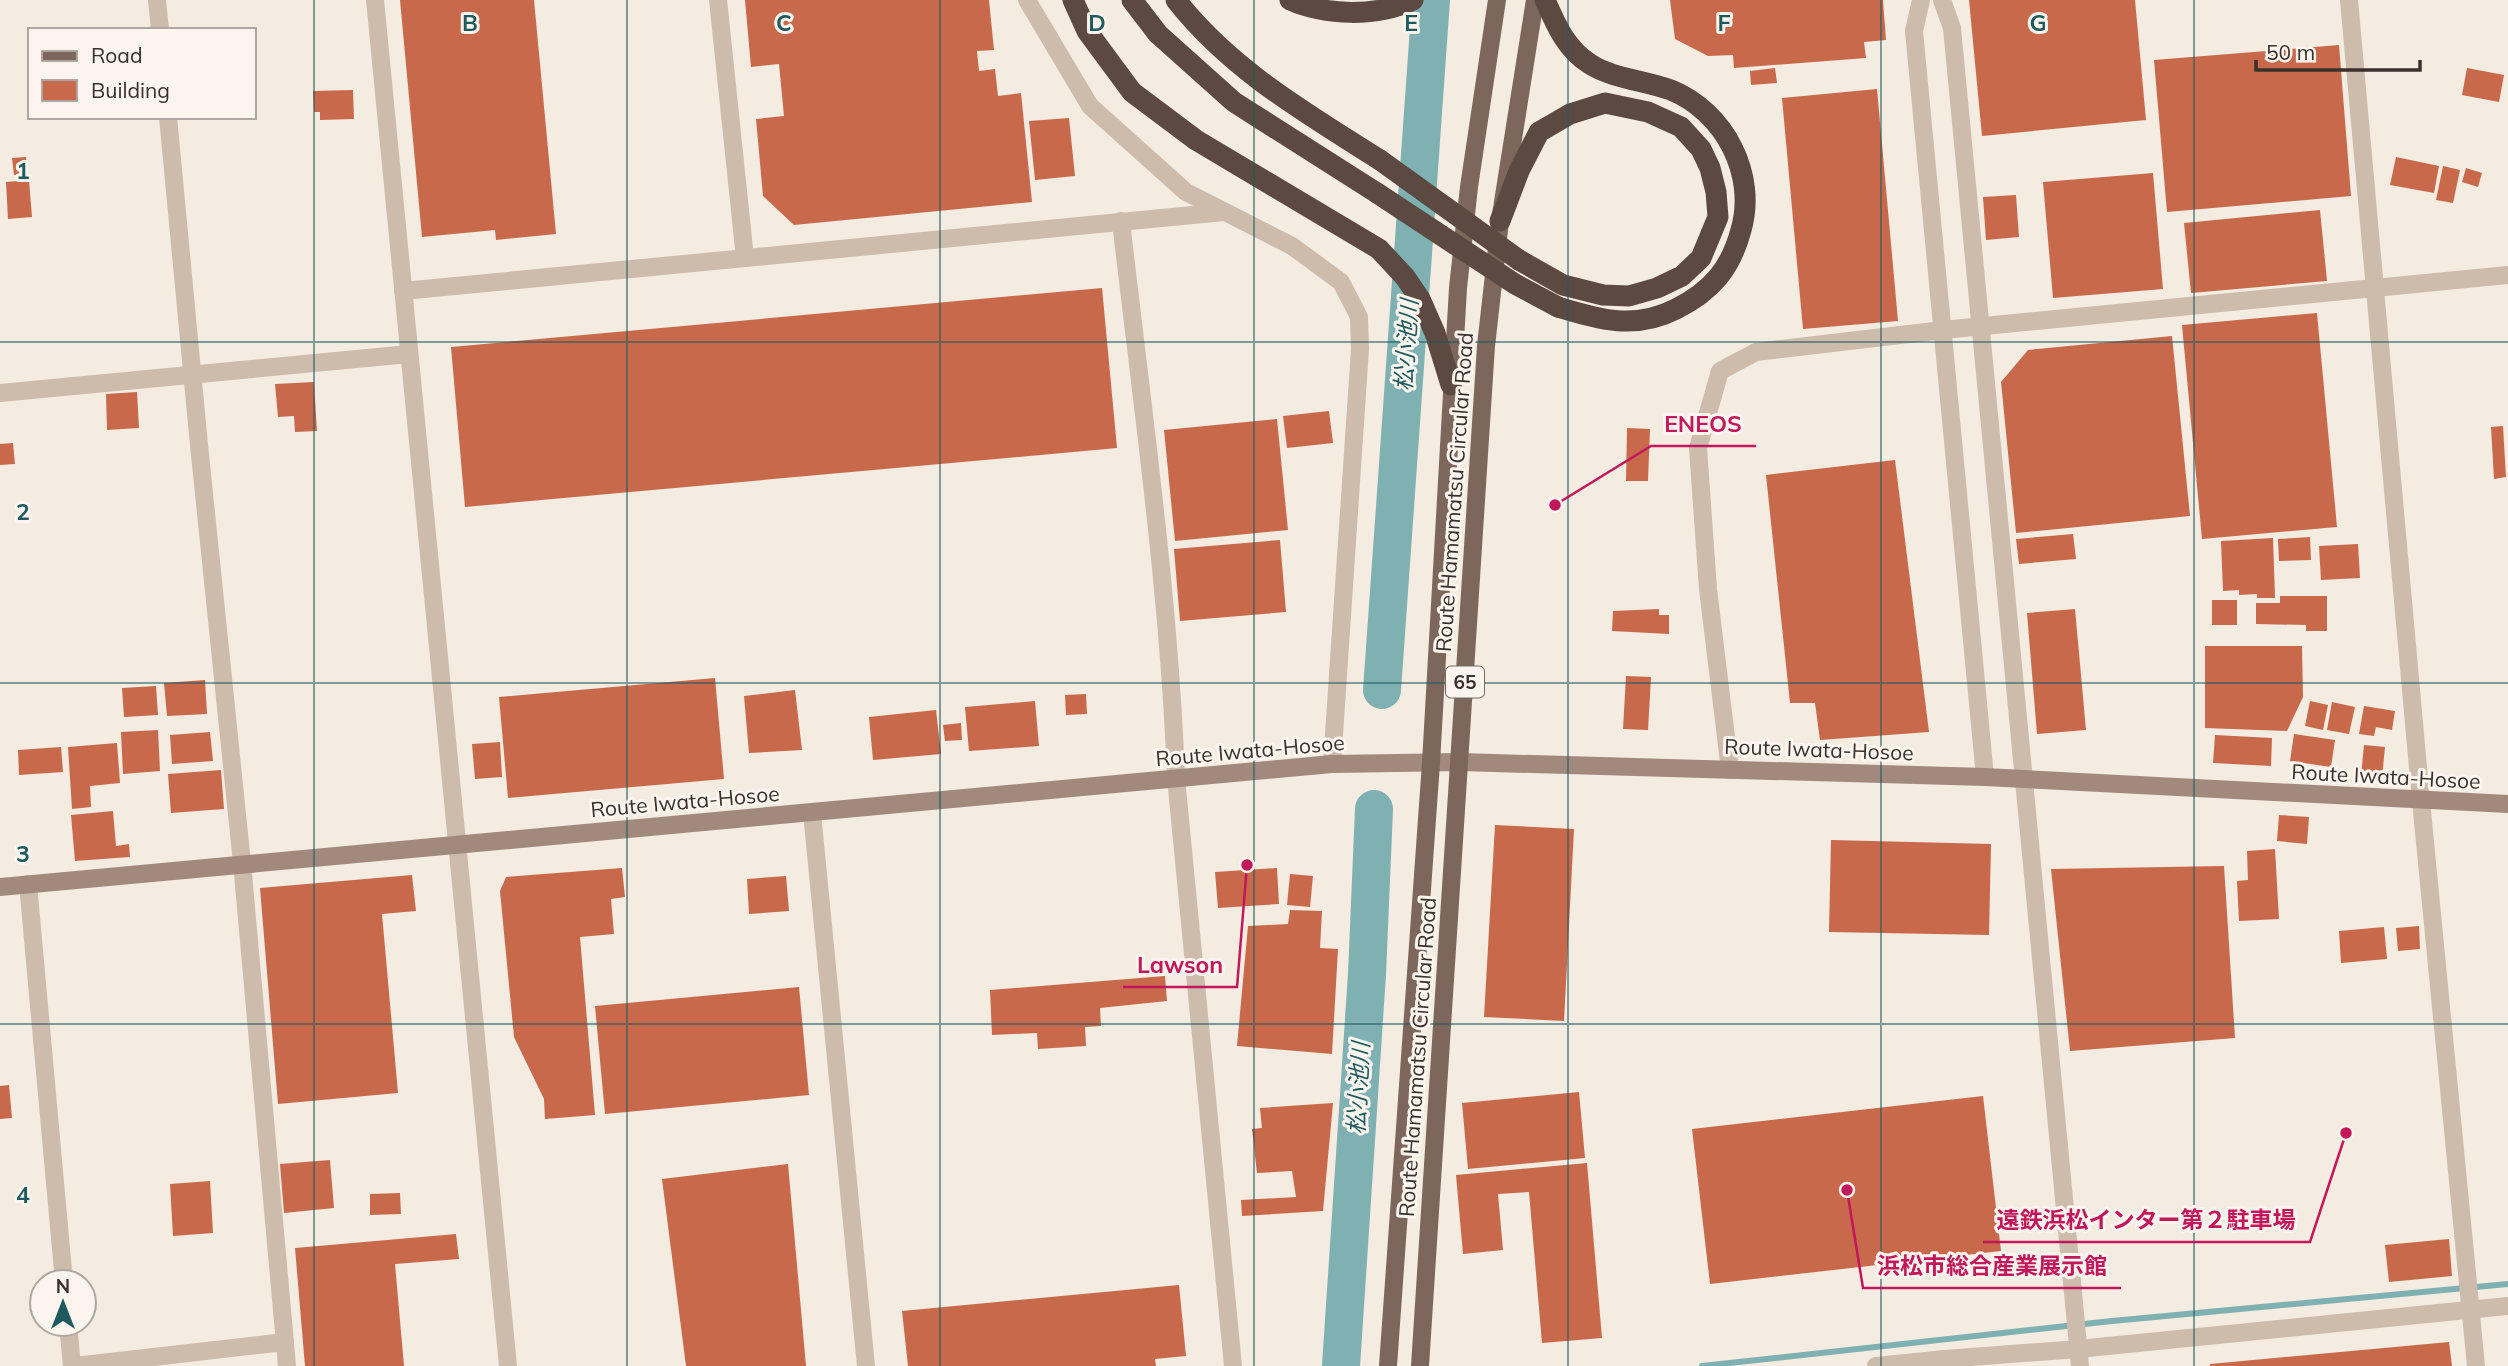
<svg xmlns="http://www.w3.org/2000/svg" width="2508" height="1366" font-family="Mulish,'Noto Sans JP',sans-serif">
<rect width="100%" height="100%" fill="#f4ebe1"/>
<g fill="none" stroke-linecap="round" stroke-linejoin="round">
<polyline stroke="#7fb0b2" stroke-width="6" points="1702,1366 2112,1321 2508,1284"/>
<g stroke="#7fb0b2" stroke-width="38">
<polyline points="1382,690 1431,0"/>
<polyline points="1341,1366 1367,974 1374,809"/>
</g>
</g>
<g fill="#c8694b">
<polygon points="400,0 534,0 556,234 496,240 495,230 422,237"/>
<polygon points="745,0 989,0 994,50 977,51 979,71 995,69 998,96 1021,93 1032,202 794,225 763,196 756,119 784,116 779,64 751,67"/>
<polygon points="1670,0 1883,0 1886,40 1864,42 1866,58 1734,68 1733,55 1708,56 1675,39"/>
<polygon points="1969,0 2135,0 2146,120 1982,136"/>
<polygon points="2339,45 2351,196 2167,212 2154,60"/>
<polygon points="1775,68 1777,83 1751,85 1750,71"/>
<polygon points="2467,68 2504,75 2499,102 2462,95"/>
<polygon points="1877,89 1898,321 1803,329 1782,98"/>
<polygon points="353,90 354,119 320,120 320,112 314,112 313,91"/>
<polygon points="1069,118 1075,176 1035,180 1029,121"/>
<polygon points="26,157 27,174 14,175 12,158"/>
<polygon points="2396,157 2439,166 2434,193 2390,185"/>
<polygon points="2443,166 2460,170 2453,203 2436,200"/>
<polygon points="2466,168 2482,173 2478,187 2462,182"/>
<polygon points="2153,173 2163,289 2053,298 2043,182"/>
<polygon points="29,180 32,217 8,219 6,182"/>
<polygon points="2016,195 2019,237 1986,240 1983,197"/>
<polygon points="2320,210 2327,281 2191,293 2184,223"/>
<polygon points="1102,288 1117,448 465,507 451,347"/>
<polygon points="2317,313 2337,527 2202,539 2182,325"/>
<polygon points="2172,336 2190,516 2016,533 2001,382 2028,350"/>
<polygon points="314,382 317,431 295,432 294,416 278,417 275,384"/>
<polygon points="137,392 139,428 107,430 106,394"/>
<polygon points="1329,411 1333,443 1287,448 1283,416"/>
<polygon points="1277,419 1288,530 1175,541 1164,430"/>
<polygon points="2503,426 2506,477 2494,479 2491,427"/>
<polygon points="1627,428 1650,429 1648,481 1626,481"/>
<polygon points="13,443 15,464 0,465 0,444"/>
<polygon points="1895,460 1929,732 1820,740 1815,703 1790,703 1766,475"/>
<polygon points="2073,534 2076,559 2019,564 2016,539"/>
<polygon points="2310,537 2311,560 2279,561 2278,539"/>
<polygon points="2273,538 2275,598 2257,598 2257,594 2239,595 2239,590 2223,591 2221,541"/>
<polygon points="1280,540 1286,612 1180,621 1174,549"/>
<polygon points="2358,544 2360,578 2321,580 2319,546"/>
<polygon points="2280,596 2327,596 2327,631 2306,631 2306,625 2256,624 2256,603 2280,603"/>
<rect x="2212" y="600" width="25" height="25"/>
<polygon points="1659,609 1659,615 1669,615 1669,634 1612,631 1613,611"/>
<polygon points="2075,609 2086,730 2037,734 2027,613"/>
<polygon points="2205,646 2302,646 2303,697 2287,731 2205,728"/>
<polygon points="1626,676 1651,677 1648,730 1623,729"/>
<polygon points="715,678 724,779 508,798 499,697"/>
<polygon points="205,680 207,714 167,716 164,683"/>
<polygon points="156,686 158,715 124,717 122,688"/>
<polygon points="795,690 802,750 749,753 744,696"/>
<polygon points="1086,694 1087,714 1066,715 1065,695"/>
<polygon points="1035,701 1039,746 969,751 965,707"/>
<polygon points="2310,701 2328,705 2323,730 2305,726"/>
<polygon points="2332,702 2355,707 2349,734 2327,730"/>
<polygon points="2364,706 2395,711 2392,730 2376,727 2374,736 2359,734"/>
<polygon points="936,710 941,754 873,760 869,717"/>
<polygon points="961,723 962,740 945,741 943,725"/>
<polygon points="158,730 160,771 123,774 121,732"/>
<polygon points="210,732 213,761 172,764 170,735"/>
<polygon points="2294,734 2335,740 2331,767 2290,761"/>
<polygon points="2215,735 2272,738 2271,766 2213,763"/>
<polygon points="500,742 502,777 475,779 472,744"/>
<polygon points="117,743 120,783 90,786 91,807 72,809 68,747"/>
<polygon points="2364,745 2385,747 2382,778 2361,776"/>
<polygon points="61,747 63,772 19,775 18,750"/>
<polygon points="221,770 224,809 171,813 168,774"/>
<polygon points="113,811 116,846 129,844 130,857 75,861 71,815"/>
<polygon points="2279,815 2309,817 2307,844 2277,841"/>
<polygon points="1495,825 1574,829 1564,1021 1484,1017"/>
<polygon points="1831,840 1991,844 1989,935 1829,932"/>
<polygon points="2275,849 2279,919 2239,921 2237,881 2248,880 2247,851"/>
<polygon points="2224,866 2235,1038 2070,1051 2051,869"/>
<polygon points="622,868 625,897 611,899 614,934 580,937 595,1115 545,1119 544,1099 514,1037 500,891 506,877"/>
<polygon points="1277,868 1279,904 1218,908 1215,872"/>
<polygon points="1290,874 1313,876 1310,907 1287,905"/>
<polygon points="412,875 416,911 382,914 398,1093 278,1104 260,888"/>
<polygon points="786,876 789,911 749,914 747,879"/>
<polygon points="1290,910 1322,911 1320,948 1338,949 1332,1054 1237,1046 1248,926 1288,924"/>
<polygon points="2419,926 2420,949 2398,951 2396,928"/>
<polygon points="2384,927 2387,959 2341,963 2339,931"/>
<polygon points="1165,976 1167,1001 1100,1008 1101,1026 1085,1027 1086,1046 1038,1049 1037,1033 992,1035 990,990"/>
<polygon points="799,987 809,1095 605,1114 595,1006"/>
<polygon points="9,1085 12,1118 0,1119 0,1086"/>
<polygon points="1579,1092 1585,1158 1468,1169 1462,1103"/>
<polygon points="1983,1096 2001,1251 1710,1284 1692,1129"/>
<polygon points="1333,1103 1323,1211 1242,1216 1241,1200 1296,1197 1292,1171 1257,1173 1252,1129 1262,1128 1260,1108"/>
<polygon points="330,1160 334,1208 284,1213 280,1164"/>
<polygon points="1587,1163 1602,1338 1542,1343 1529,1192 1498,1194 1503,1250 1463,1254 1456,1175"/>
<polygon points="788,1164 806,1366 686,1366 662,1179"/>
<polygon points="210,1181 213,1233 173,1236 170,1184"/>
<polygon points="400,1193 401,1214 370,1215 370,1194"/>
<polygon points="456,1234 459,1259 395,1264 404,1366 305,1366 295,1248"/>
<polygon points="2449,1239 2452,1276 2389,1282 2385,1245"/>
<polygon points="1179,1285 1186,1356 1155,1359 1156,1366 908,1366 902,1311"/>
<polygon points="2449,1342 2452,1366 2210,1366 2210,1364"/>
</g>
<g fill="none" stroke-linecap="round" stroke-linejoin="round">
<g stroke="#cdbbac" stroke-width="18">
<polyline points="157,0 160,30"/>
<polyline points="375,0 508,1366"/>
<polyline points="718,0 745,258"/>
<polyline points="1027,0 1090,106 1186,192 1292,246 1341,282 1359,317 1360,349 1332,764"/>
<polyline points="1921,0 1914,31 1985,777"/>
<polyline points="1942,0 1952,28 2080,1366"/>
<polyline points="2349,0 2421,801 2476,1366"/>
<polyline points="168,117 199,445 242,863 287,1366"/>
<path d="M1121 221C1142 406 1169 592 1176 778L1233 1366"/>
<polyline points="403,291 1224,212"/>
<polyline points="0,393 409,354"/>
<polyline points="1730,770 1708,589 1698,448 1720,371 1756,352 1943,330 2508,275"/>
<polyline points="812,813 866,1366"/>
<polyline points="28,884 64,1282"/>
<polyline points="68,1324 72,1366"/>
<polyline points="75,1366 285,1342"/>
<polyline points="1876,1366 1945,1359"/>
<polyline points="1946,1366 1945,1359 2078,1349 2508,1306"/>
</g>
<polyline stroke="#a18a7d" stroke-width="18" points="0,887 1332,764 1460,762 1985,777 2508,804"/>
<g stroke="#7d675c" stroke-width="18">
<polyline points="1388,1366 1431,763 1458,288 1469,187 1497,0"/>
<polyline points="1420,1366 1486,346 1500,221 1535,0"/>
</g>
<g stroke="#5c4a42" stroke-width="21">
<polyline points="1073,0 1087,31 1132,92 1196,140 1379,249 1405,277 1420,299 1435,333 1451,385"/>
<polyline points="1132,0 1158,34 1234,102 1377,193"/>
<path d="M1176 0C1231 70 1306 113 1380 160"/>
<path d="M1290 0C1326 16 1377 17 1413 0"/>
<path d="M1545 0C1556 25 1566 49 1590 64 1611 78 1647 81 1671 90 1725 112 1757 175 1741 230 1731 268 1712 291 1676 309 1635 330 1600 320 1558 307"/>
<polyline points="1500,221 1519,171 1539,132 1570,114 1605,103 1648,112 1681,127 1701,149 1710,168 1716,192 1718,217 1701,258 1682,276 1657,288 1629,296 1603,295 1563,285 1519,260"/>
</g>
<g stroke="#5c4a42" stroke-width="21">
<polyline points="1380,160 1519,260"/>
<polyline points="1377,193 1515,284 1558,307"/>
</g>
</g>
<path fill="none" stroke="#1f5a5e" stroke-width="2" stroke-opacity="0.55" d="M314 0V1366M627 0V1366M940 0V1366M1254 0V1366M1568 0V1366M1881 0V1366M2194 0V1366M0 342H2508M0 683H2508M0 1024H2508"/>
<g text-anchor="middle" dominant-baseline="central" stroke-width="6" stroke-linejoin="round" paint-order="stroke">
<rect fill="#fbf5ee" stroke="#756b66" stroke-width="2" x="1446" y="666.5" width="38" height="31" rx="5"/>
<g font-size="19" font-weight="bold" fill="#3b302b">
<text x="1465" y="682">65</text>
</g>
<g font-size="21" fill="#3b302b" stroke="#fbf5ee">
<text transform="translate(1454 492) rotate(-86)">Route Hamamatsu Circular Road</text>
<text transform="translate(1819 749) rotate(2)">Route Iwata-Hosoe</text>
<text transform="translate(1250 750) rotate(-5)">Route Iwata-Hosoe</text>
<text transform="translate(2386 776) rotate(3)">Route Iwata-Hosoe</text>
<text transform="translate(685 801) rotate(-5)">Route Iwata-Hosoe</text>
<text transform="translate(1417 1057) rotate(-86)">Route Hamamatsu Circular Road</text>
</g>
<g font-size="23" font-style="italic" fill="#1f5a5e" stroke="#fbf5ee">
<text transform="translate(1406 345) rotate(-86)">松小池川</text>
<text transform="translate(1358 1088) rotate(-87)">松小池川</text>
</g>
</g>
<g font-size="23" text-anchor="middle" font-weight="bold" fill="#1f5a5e" stroke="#fbf5ee" stroke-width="6" stroke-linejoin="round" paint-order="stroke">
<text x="470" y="31">B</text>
<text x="784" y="31">C</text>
<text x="1097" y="31">D</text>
<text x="1411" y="31">E</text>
<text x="1724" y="31">F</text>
<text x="2038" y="31">G</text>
<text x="23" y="179">1</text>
<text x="23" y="520">2</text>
<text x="23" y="862">3</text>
<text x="23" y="1203">4</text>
</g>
<path fill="none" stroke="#c2185b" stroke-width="2.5" d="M1555 505L1651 446H1756M1247 865L1237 987H1123M2346 1133L2310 1242H1983M1847 1190L1863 1288H2121"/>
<g fill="#c2185b" stroke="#fbf5ee" stroke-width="2.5">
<circle cx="1555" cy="505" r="7"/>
<circle cx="1247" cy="865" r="7"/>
<circle cx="2346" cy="1133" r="7"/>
<circle cx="1847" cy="1190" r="7"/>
</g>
<g font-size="23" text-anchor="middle" font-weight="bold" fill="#c2185b" stroke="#fbf5ee" stroke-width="6" stroke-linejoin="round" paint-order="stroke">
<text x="1703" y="432">ENEOS</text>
<text x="1180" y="973">Lawson</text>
<text x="2146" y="1228">遠鉄浜松インター第２駐車場</text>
<text x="1992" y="1274">浜松市総合産業展示館</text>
</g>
<rect x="28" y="28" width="228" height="91" fill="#fbf5ee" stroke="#aea6a0" stroke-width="2"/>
<rect x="42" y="51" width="35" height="10" fill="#7d675c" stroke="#aea6a0" stroke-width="2"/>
<text x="91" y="63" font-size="21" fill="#3b302b">Road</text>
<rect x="42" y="80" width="35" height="21" fill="#c8694b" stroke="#aea6a0" stroke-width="2"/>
<text x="91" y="98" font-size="21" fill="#3b302b">Building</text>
<g transform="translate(63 1303)"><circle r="33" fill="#fbf5ee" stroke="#aea6a0" stroke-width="2"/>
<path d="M0-5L12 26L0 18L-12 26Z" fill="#1f5a5e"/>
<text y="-10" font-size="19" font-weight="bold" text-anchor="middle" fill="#3b302b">N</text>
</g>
<path d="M2256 60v10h164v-10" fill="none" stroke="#3b302b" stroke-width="3.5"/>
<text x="2266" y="60" font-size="21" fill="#3b302b" stroke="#fbf5ee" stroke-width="5" paint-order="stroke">50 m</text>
</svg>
